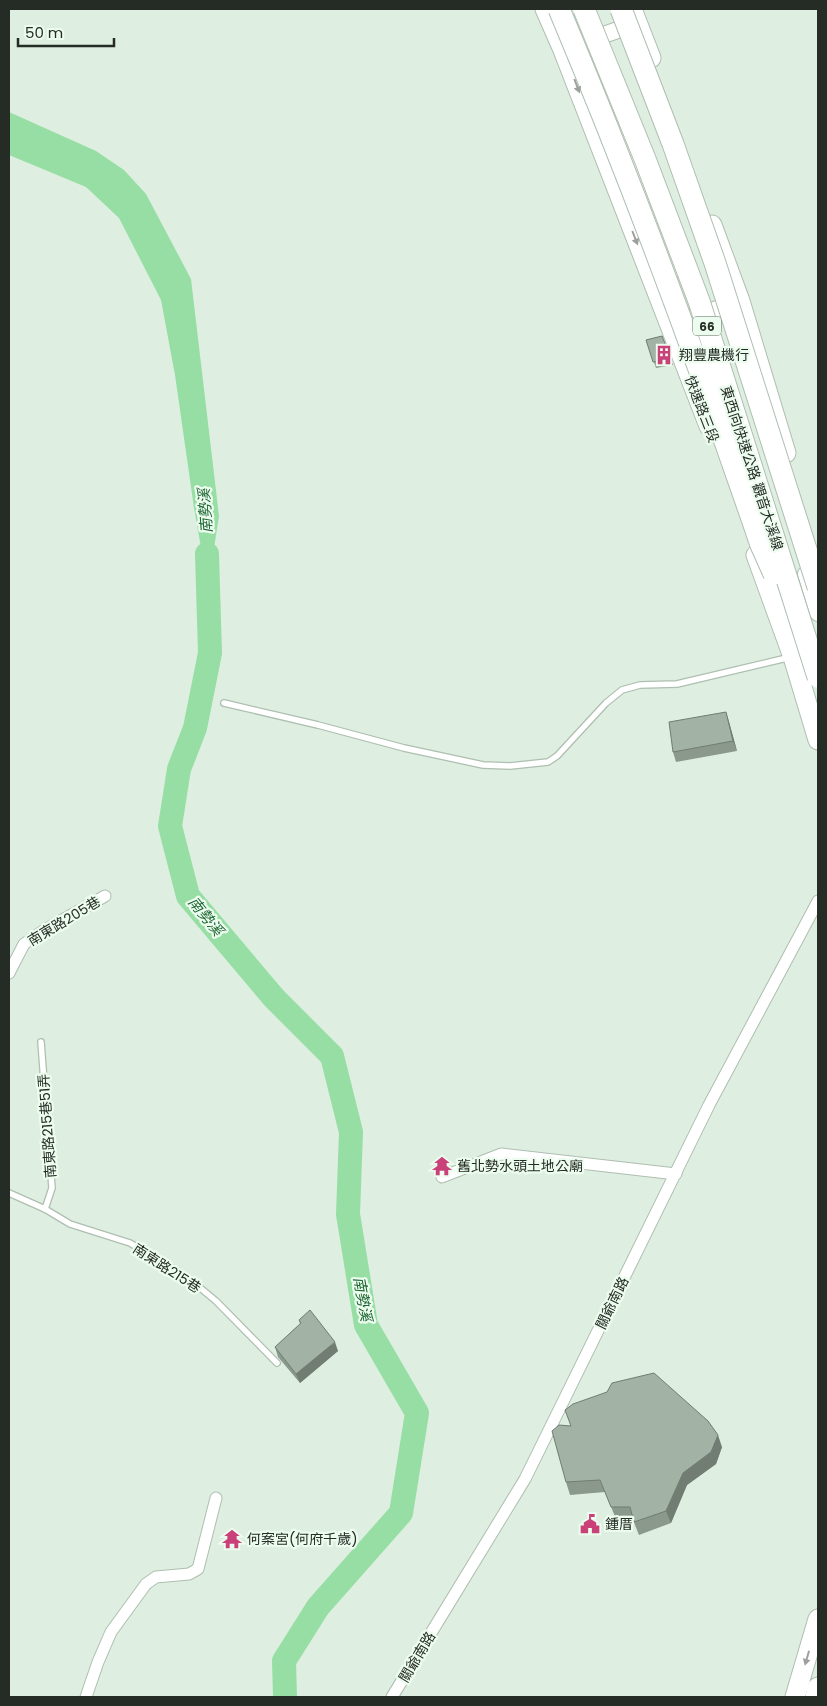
<svg xmlns="http://www.w3.org/2000/svg" width="827" height="1706" font-family="Poppins,'Noto Sans TC',sans-serif">
<rect width="100%" height="100%" fill="#deefe1"/>
<polygon fill="#97dea4" points="9,112 96,151 124,170 146,194 191,279 219,516 208,587 194,508 175,375 161,300 119,218 86,187 9,155"/>
<g fill="none" stroke-linecap="round" stroke-linejoin="round">
<polyline stroke="#97dea4" stroke-width="24" points="207,554 210,653 195,728 179,769 170,826 188,896 274,998 332,1056 351,1132 348,1214 366,1325 417,1413 401,1513 318,1607 284,1661 285,1697"/>
<defs>
<g id="lane">
<polyline points="224,703 318,725 404,748 483,765 510,766 548,762 557,756 606,703 622,690 640,685 677,684 791,657"/>
<polyline points="41,1042 52,1188 45,1209"/>
<polyline points="9,1193 45,1209 70,1224 130,1243 187,1277 216,1301 277,1363"/>
</g>
<g id="street">
<polyline points="9,973 24,944 43,931 105,896"/>
<polyline points="442,1177 501,1154 676,1174"/>
<polyline points="86,1697 98,1662 111,1632 146,1584 156,1577 189,1574 198,1569 216,1498"/>
<polyline points="392,1697 525,1479 709,1105 818,901"/>
</g>
<g id="secondary">
<polyline points="586,41 638,23"/>
<polyline points="610,99 676,269"/>
<polyline points="671,325 740,301"/>
<polyline points="806,574 818,613"/>
</g>
<g id="primary">
<polyline points="545,9 563,50 709,426"/>
<polyline points="632,9 651,58"/>
<polyline points="712,225 740,301 786,453"/>
<polyline points="756,555 793,657 818,740"/>
<polyline points="795,1697 818,1619"/>
</g>
<polyline id="highway" points="816,1697 818,1688"/>
</defs>
<use href="#lane" stroke="#aebeb0" stroke-width="8"/>
<use href="#street" stroke="#aebeb0" stroke-width="13"/>
<use href="#secondary" stroke="#aebeb0" stroke-width="18"/>
<use href="#primary" stroke="#aebeb0" stroke-width="21"/>
<use href="#highway" stroke="#aebeb0" stroke-width="23"/>
<use href="#lane" stroke="#fff" stroke-width="5.5"/>
<use href="#street" stroke="#fff" stroke-width="11"/>
<use href="#secondary" stroke="#fff" stroke-width="16"/>
<use href="#primary" stroke="#fff" stroke-width="19"/>
<use href="#highway" stroke="#fff" stroke-width="21"/>
<defs>
<g id="highway-bridge">
<path d="M559 9C633 185 699 364 761 545L774 574"/>
<polyline points="584,9 645,159 699,301 818,677"/>
<polyline points="621,9 673,144 715,263 818,587"/>
</g>
</defs>
<use href="#highway-bridge" stroke="#aebeb0" stroke-width="23" stroke-linecap="butt"/>
<use href="#highway-bridge" stroke="#fff" stroke-width="21"/>
</g>
<g fill="#8b998d">
<polygon points="662,336 673,365 656,368 646,340"/>
<polygon points="726,712 729,722 737,751 676,762 673,752"/>
<polygon points="299,1320 338,1351 300,1383 278,1357 275,1347 300,1324"/>
<polygon points="722,1447 716,1464 687,1485 671,1523 639,1535 633,1520 616,1519 605,1492 570,1495 566,1482"/>
</g>
<g fill="#717d73">
<polygon points="726,712 729,722 737,751 733,741"/>
<polygon points="335,1342 338,1351 300,1383 296,1374"/>
<polygon points="718,1435 722,1447 716,1464 687,1485 671,1523 666,1511 683,1473"/>
</g>
<g fill="#a2b2a4" stroke="#717d73">
<polygon points="662,336 671,359 653,362 646,340"/>
<polygon points="726,712 733,741 673,752 669,722"/>
<polygon points="310,1310 335,1342 296,1374 275,1347 301,1323 299,1320"/>
<polygon points="654,1373 708,1421 718,1435 711,1452 683,1473 666,1511 634,1522 630,1507 611,1507 600,1480 566,1482 552,1431 559,1425 571,1426 565,1410 573,1404 607,1392 612,1383"/>
</g>
<defs><path id="oneway-solid" d="M-6-.8H1V-3.2L6.5 0L1 3.2V.8H-6Z" transform="scale(1.25)"/></defs>
<g fill="#9da09d">
<use href="#oneway-solid" transform="translate(577 86) rotate(69)"/>
<use href="#oneway-solid" transform="translate(635 238) rotate(69)"/>
<use href="#oneway-solid" transform="translate(807 1658) rotate(106)"/>
</g>
<defs>
<symbol id="building-bare" viewBox="-9 -9 18 18"><path d="M-4-6H4V6H1V3H-1V6H-4ZM-2.5-4.3h1.7v1.8h-1.7ZM.8-4.3h1.7v1.8H.8ZM-2.5-1h1.7V.8h-1.7ZM.8-1h1.7V.8H.8Z" fill="#ca4079" stroke="#ecfcee" stroke-width="2.5" paint-order="stroke"/></symbol>
<symbol id="temple-bare" viewBox="-9 -9 18 18"><path d="M0-6L5-2H3V0L6.5 2.5H4V6H1.5V3h-3V6H-4V2.5H-6.5L-3 0V-2H-5Z" fill="#ca4079" stroke="#ecfcee" stroke-width="2.5" paint-order="stroke"/></symbol>
<symbol id="civic-bare" viewBox="-9 -9 18 18"><path d="M-.6-6.5H3V-4.5H.6V-3L4-1V1h2V6H-6V1h2V-1L-.6-3ZM-1.2 2.5V6h2.4V2.5Z" fill="#ca4079" stroke="#ecfcee" stroke-width="2.5" paint-order="stroke"/></symbol>
</defs>
<g fill-rule="evenodd">
<use href="#building-bare" x="650" y="341" width="28" height="28"/>
<use href="#temple-bare" x="428" y="1152" width="28" height="28"/>
<use href="#civic-bare" x="576" y="1510" width="28" height="28"/>
<use href="#temple-bare" x="218" y="1525" width="28" height="28"/>
</g>
<g text-anchor="middle" dominant-baseline="central" stroke-width="4.5" stroke-linejoin="round" paint-order="stroke">
<rect fill="#ecfcee" stroke="#616a61" stroke-width="1" x="693" y="316.5" width="28" height="19" rx="4"/>
<g font-size="12" font-weight="bold" fill="#252b25">
<text x="707" y="326">66</text>
</g>
<g font-size="14" fill="#252b25" stroke="#ecfcee" text-anchor="start">
<text x="679" y="355">翔豐農機行</text>
<text x="457" y="1166">舊北勢水頭土地公廟</text>
<text x="605" y="1524">鍾厝</text>
<text x="247" y="1539">何案宮(何府千歲)</text>
</g>
<g font-size="14" fill="#252b25" stroke="#ecfcee">
<text transform="translate(702 409) rotate(69)">快速路三段</text>
<text transform="translate(752 468) rotate(72)">東西向快速公路 觀音大溪線</text>
<text transform="translate(64 921) rotate(-31)">南東路205巷</text>
<text transform="translate(47 1126) rotate(-94)">南東路215巷51弄</text>
<text transform="translate(167 1268) rotate(33)">南東路215巷</text>
<text transform="translate(612 1303) rotate(-64)">關爺南路</text>
<text transform="translate(417 1657) rotate(-59)">關爺南路</text>
</g>
<g font-size="15" font-style="italic" fill="#1b6430" stroke="#ecfcee">
<text transform="translate(205 511) rotate(-94)">南勢溪</text>
<text transform="translate(206 916) rotate(51)">南勢溪</text>
<text transform="translate(363 1299) rotate(80)">南勢溪</text>
</g>
</g>
<rect width="827" height="1706" fill="none" stroke="#252b25" stroke-width="20"/>
<path d="M18 38v8h96v-8" fill="none" stroke="#252b25" stroke-width="2.5"/>
<text x="25" y="38" font-size="15" fill="#252b25" stroke="#ecfcee" stroke-width="4" paint-order="stroke">50 m</text>
</svg>
